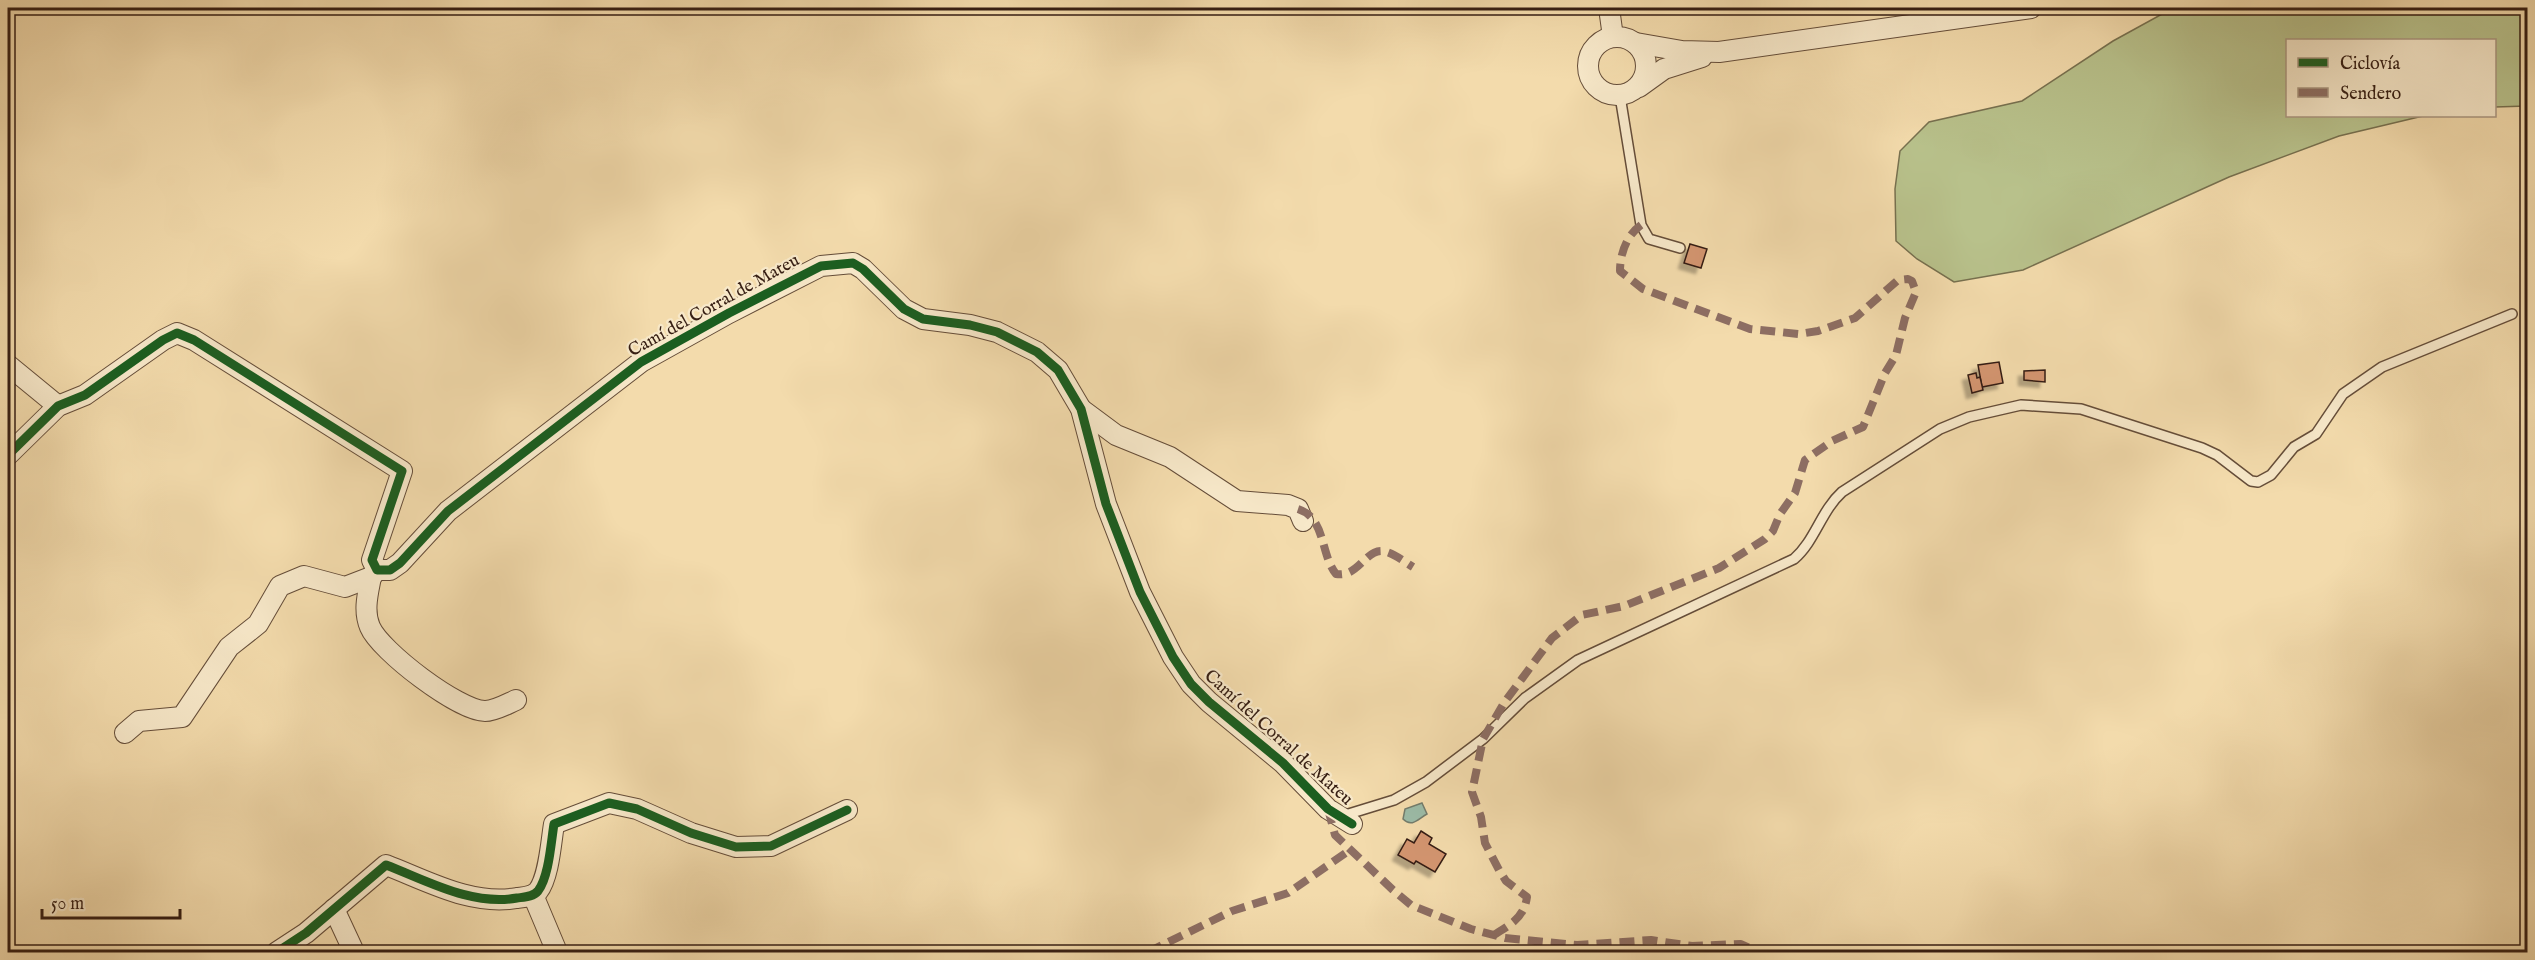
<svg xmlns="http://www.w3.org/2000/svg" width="2535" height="960" font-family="'IM FELL English',serif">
<defs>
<filter id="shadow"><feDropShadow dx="-5.5" dy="5.5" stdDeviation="1.5" flood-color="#0004"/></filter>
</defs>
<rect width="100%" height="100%" fill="#f3dbac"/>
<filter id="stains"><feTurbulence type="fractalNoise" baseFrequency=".00333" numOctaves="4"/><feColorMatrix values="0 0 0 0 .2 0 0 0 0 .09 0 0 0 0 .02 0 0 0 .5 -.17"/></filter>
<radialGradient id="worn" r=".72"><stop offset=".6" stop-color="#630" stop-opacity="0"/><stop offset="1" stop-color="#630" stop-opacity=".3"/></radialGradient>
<polygon fill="#b8c18b" stroke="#77704f" stroke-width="1.5" points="2173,8 2527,8 2527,106 2495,107 2494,40 2288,40 2288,116 2423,116 2339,136 2229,177 2023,270 1954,282 1917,259 1896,241 1895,189 1900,151 1929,122 2022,101 2113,41"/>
<path fill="#9bbba7" stroke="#737c6c" stroke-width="1.5" d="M1422 803 1427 814C1418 819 1412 828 1403 819L1405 809Z"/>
<g fill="#d3956f" stroke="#361e13" stroke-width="1.5" filter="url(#shadow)">
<polygon points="1690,244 1707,249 1701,268 1684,263"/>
<polygon points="1999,362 2003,383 1982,387 1978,365"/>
<polygon points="2045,370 2045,382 2024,380 2024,371"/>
<polygon points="1976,373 1977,378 1980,377 1983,390 1972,393 1968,375"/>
<polygon points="1421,831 1432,838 1429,844 1446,854 1435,872 1416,861 1414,864 1398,855 1407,839 1414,843"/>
</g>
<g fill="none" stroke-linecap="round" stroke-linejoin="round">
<defs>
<g id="lane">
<polyline points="1620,96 1641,225 1649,239 1680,248"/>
<path d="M1342 816 1394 800 1426 782 1483 739 1525 698 1578 660 1794 559C1815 541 1821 511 1842 492L1940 429 1969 417 2021 405 2081 409 2202 448 2217 455 2251 481 2258 482 2271 475 2294 447 2316 434 2343 394 2382 367 2512 314"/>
</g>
<g id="street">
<polyline points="1609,8 1613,37"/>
<circle cx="1617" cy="66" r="29"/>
<polyline points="1636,43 1682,51 1719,52 2031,8"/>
<polyline points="1639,87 1664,69 1702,57"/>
<polyline points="8,365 58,406"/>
<polyline points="1081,409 1116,435 1170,457 1237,501 1288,505 1298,509 1303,521"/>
<polyline points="8,455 58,406 85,395 163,340 177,333 194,340 402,471 372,560 377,570 390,570 400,563 448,511 641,362 729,313 821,266 853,263 863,269 904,309 923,319 970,325 997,332 1037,352 1058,370 1081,409 1106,504 1140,592 1173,657 1191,684 1209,702 1283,763 1328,809 1352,824"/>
<path d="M371 577C368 593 363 611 370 627 380 651 459 711 485 711 495 711 507 704 516 700"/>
<polyline points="125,733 139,721 182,717 229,647 258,624 280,586 304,576 345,587 371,577 377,570"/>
<polyline points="533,895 557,952"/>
<polyline points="334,909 354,952"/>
<path d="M277 952 306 933 386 865C428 881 471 906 517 898 525 897 533 897 538 891 549 877 551 842 554 824L609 803 637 809 691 833 736 847 771 846 847 810"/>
</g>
</defs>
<use href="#lane" stroke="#654d39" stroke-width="12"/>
<use href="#street" stroke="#654d39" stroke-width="22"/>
<use href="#lane" stroke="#f7e8c9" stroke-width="9"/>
<use href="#street" stroke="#f7e8c9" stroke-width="20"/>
<g stroke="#8d6e63" stroke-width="8" stroke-dasharray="15 8" stroke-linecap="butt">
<path d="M1298 509C1326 518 1320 554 1336 574 1360 578 1366 545 1387 552 1396 555 1405 562 1413 567"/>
<polyline points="1328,809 1335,835 1393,890 1411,905 1471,929 1505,938 1577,945 1651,940 1692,946 1741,944 1758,952"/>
<path d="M1494 935C1511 924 1524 918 1527 897L1506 881 1499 870 1485 843 1481 817 1472 792 1483 739 1504 703 1552 638 1582 615 1624 606 1719 568 1765 539 1773 531 1780 514 1795 493 1805 460 1832 441 1863 427 1885 373 1896 355 1905 318 1916 292 1912 281 1908 279 1898 280 1855 318 1818 331 1799 334 1750 329 1643 289 1620 271C1620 253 1627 235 1641 225"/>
<polyline points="1148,952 1232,911 1288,893 1350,850"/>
</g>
<defs>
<g id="cycleway">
<polyline points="8,455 58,406 85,395 163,340 177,333 194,340 402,471 372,560 377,570 390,570 400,563 448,511 641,362 729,313 821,266 853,263 863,269 904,309 923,319 970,325 997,332 1037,352 1058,370 1081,409 1106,504 1140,592 1173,657 1191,684 1209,702 1283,763 1328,809 1352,824"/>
<path d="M277 952 306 933 386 865C428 881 471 906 517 898 525 897 533 897 538 891 549 877 551 842 554 824L609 803 637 809 691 833 736 847 771 846 847 810"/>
</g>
</defs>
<use href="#cycleway" stroke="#f7e8c9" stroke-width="13"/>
<use href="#cycleway" stroke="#1b5e20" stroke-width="9"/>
</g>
<g text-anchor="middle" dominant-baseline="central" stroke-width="4.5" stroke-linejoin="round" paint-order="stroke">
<g font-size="18" fill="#361e13" stroke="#f7e8c9">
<text transform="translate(714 306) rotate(-29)">Camí del Corral de Mateu</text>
<text transform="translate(1278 738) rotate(42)">Camí del Corral de Mateu</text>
</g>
</g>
<rect width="2535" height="960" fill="none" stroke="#f3dbac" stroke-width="30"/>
<rect x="9" y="9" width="2517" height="942" fill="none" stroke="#361e13" stroke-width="3"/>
<rect x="15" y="15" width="2505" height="930" fill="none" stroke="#361e13" stroke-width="1.5"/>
<rect x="2286" y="39" width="210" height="78" fill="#f7e8c9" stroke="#aa9780" stroke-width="1.5"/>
<rect x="2298" y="58" width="30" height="9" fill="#1b5e20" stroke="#aa9780" stroke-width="1.5"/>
<text x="2340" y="69" font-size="18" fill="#361e13">Ciclovía</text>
<rect x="2298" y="88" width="30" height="9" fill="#8d6e63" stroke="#aa9780" stroke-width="1.5"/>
<text x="2340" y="99" font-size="18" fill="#361e13">Sendero</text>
<path d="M42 909v9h138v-9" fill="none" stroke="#361e13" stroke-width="3"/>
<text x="51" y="909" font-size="18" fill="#361e13" stroke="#f7e8c9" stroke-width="4.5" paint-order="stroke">50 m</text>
<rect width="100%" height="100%" filter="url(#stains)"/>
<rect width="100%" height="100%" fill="url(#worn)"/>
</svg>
